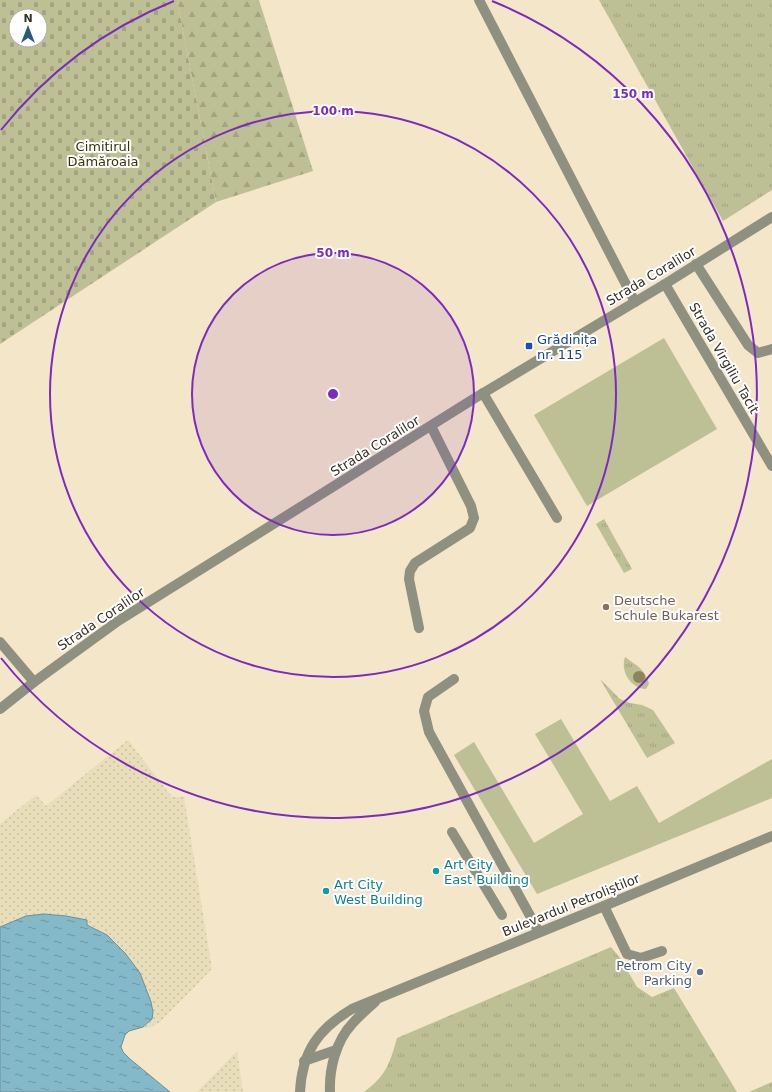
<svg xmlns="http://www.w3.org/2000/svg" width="772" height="1092" font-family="'DejaVu Sans',sans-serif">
<defs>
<pattern id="grass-tufts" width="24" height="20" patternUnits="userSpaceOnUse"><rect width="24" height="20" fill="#bdbf94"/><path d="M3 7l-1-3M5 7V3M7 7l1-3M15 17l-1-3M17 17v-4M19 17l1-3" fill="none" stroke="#a3a47f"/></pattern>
<pattern id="forest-firs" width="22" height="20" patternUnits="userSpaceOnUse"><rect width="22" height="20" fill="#bdbf94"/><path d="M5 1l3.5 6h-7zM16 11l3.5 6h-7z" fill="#a3a47f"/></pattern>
<pattern id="sand-dots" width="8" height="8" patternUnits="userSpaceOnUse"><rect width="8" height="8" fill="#e8deb9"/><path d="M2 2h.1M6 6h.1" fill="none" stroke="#c8bf9f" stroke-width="1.8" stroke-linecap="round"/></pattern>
<pattern id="cemetery-stones" width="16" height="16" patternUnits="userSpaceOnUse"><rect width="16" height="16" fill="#bdbf94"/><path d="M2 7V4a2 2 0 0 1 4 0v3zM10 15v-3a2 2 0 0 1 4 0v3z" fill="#a3a47f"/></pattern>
<pattern id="water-ripples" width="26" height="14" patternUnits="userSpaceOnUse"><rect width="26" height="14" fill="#84b9c9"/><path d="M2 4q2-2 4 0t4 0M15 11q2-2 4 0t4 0" fill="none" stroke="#6d97a3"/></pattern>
</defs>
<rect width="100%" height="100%" fill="#f4e6c9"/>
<g fill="url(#grass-tufts)">
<polygon points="599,0 772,0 772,190 723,221"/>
<polygon points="604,519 632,569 624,573 596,524"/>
<path d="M625 657C637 666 645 669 649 684L646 689C631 688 620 672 625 657Z"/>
<polygon points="600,679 620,699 630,703 642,705 653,710 675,743 647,758"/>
<path d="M611 947 620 958 637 987 652 997 674 988 737 1092H364C386 1076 390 1063 397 1038Z"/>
<polygon points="772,1082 772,1092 749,1092"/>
</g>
<polygon fill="url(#forest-firs)" points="177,0 259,0 313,171 216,202"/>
<g fill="url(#sand-dots)">
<path d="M128 740 172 797H184L212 969 160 1022C154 1026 150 1029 143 1027 147 1025 151 1022 152 1018 155 1011 151 1002 148 995 139 972 127 950 107 935 98 929 75 918 65 916 43 911 20 917 0 927V824L36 795 46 806Z"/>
<polygon points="237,1051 243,1092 197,1092"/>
</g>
<path fill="url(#cemetery-stones)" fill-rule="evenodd" d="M0 0H177L216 202 0 344ZM16 16H40V40H16Z"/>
<g fill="#bdbf94">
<polygon points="664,338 717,429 587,506 534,415"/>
<polygon points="561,719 610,801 637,786 659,823 772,759 772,798 537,894 454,755 474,742 534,843 583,814 535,734"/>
</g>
<polygon fill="url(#water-ripples)" stroke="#6d9098" points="44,914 66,916 87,920 87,925 107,935 125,953 140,973 151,1002 153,1012 152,1019 143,1027 129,1031 125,1035 121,1047 123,1052 130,1059 170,1092 0,1092 0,927 26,916"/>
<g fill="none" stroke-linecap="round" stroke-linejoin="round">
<g stroke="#8e917f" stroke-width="10">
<polyline points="479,0 635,302"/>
<polyline points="696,264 748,345 758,353 772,349"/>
<polyline points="665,284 772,466"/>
<polyline points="483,393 557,518"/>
<polyline points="419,628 409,579 410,571 415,563 470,528 474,518 471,506 431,426"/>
<polyline points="0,642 34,682"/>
<polyline points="454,679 428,697 424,711 429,732 539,932"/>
<polyline points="0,709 34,682 118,621 475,398 665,284 772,217"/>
<polyline points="452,832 502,915"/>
<polyline points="604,906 627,954 641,958 662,951"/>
<polyline points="304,1061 336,1050"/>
<path d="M300 1092C302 1052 318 1029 352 1009L604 906 772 836"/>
<path d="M330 1092C329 1069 336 1041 352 1024 359 1016 367 1009 375 1002"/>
</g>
</g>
<circle fill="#8c855a" cx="639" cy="677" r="6"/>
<circle cx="333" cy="394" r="141" fill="#7b2cbf" fill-opacity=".12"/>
<g fill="none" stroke="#7b2cbf" stroke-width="2">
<circle cx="333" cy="394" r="141"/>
<circle cx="333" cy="394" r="283"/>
<path d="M1 130A424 424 0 0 1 174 1M492 1A424 424 0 1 1 1 658"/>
</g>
<rect fill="#1a4fb4" stroke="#fff" stroke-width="1.5" x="525" y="342" width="8" height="8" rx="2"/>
<circle fill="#8d6e63" stroke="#fff" stroke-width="1.5" cx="606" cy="607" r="4"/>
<g fill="#0f9aa8" stroke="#fff" stroke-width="1.5">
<circle cx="436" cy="871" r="4"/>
<circle cx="326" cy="891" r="4"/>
</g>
<circle fill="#5c6f8a" stroke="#fff" stroke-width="1.5" cx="700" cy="972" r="4"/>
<g text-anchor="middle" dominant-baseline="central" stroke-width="4" stroke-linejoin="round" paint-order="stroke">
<g font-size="13" fill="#363600" stroke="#fff">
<text x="103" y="146">Cimitirul<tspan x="103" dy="15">Dămăroaia</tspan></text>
</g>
<g font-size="13" fill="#363025" stroke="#fff">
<text transform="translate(651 276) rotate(-31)">Strada Coralilor</text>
<text transform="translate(724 358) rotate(60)">Strada Virgiliu Tacit</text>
<text transform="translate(375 446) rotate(-32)">Strada Coralilor</text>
<text transform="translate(101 619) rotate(-34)">Strada Coralilor</text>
<text transform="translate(571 905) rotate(-22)">Bulevardul Petroliștilor</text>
</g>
<g font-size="13" fill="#164399" stroke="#fff" text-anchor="start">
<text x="537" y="339">Grădinița<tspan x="537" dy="15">nr. 115</tspan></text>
</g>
<g font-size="13" fill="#785e54" stroke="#fff" text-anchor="start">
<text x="614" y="600">Deutsche<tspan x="614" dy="15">Schule Bukarest</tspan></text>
</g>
<g font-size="13" fill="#0d838f" stroke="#fff" text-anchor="start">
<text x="444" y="864">Art City<tspan x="444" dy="15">East Building</tspan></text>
<text x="334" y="884">Art City<tspan x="334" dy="15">West Building</tspan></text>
</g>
<g font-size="13" fill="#4e5e75" stroke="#fff" text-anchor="end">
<text x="692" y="965">Petrom City<tspan x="692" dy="15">Parking</tspan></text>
</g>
</g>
<circle cx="333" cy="394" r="6" fill="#7b2cbf" stroke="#fff" stroke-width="2"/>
<g font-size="12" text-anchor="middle" font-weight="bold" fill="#7b2cbf" stroke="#fff" stroke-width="4" stroke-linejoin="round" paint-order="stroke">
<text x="633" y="98">150 m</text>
<text x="333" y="115">100 m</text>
<text x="333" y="257">50 m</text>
</g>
<g transform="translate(28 28)"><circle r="19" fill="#ffffff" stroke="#afaca8"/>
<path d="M0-3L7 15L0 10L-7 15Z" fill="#2a5c7a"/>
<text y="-6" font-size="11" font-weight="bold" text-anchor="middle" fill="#363025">N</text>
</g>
</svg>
